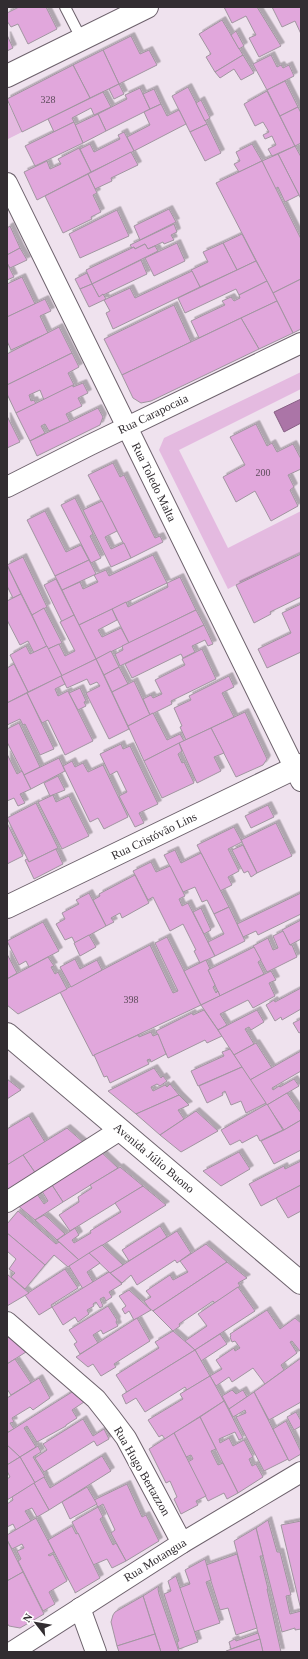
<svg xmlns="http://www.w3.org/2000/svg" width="308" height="1659" font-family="'Times New Roman',serif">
<defs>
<filter id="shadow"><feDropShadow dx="3.5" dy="-3.5" stdDeviation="0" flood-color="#0004"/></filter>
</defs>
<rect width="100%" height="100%" fill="#efe2ee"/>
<g fill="#e4bae0">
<polygon points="7,101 22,132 8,139 7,137"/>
<polygon points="301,372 301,389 179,450 228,548 301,511 301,552 228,589 159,450 164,438"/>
</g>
<polygon fill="#ab75a7" stroke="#875f84" points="301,399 301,423 284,432 274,412"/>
<g fill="#e1a7dc" stroke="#a195a0" filter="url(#shadow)">
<polygon points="19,7 46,7 57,29 28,44 18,24 11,27 7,21 7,13"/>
<polygon points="224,7 257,7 281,46 259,57 249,38 256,35 246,16 232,23"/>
<polygon points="272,7 301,7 301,34 295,21 282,27"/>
<polygon points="222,20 243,55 215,72 206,57 211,54 199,34"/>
<polygon points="236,31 244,46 239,49 231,35"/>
<polygon points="7,35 13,48 7,51"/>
<polygon points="131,36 140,54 149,50 157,65 119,84 103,50"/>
<polygon points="103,50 119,84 90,98 73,65"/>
<polygon points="243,55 254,73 241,80 234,69 220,78 215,72"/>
<polygon points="271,55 277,67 281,65 283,68 289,65 294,76 267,90 253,64"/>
<polygon points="73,65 90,98 22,132 7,99"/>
<polygon points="285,81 298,107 280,116 267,90"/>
<polygon points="119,84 124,94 114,99 109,89"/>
<polygon points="188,87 207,124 190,132 172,96"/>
<polygon points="140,88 150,109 106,131 98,114 127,99 125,95"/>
<polygon points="154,89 161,104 150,109 143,94"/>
<polygon points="267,91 295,146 272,156 268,149 276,145 272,136 265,139 263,135 269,132 263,122 255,126 244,104"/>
<polygon points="103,92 111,107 94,115 91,108 72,118 74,122 54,132 48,119"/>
<polygon points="201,100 210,118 205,121 196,103"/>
<polygon points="161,104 167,116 179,110 186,124 134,151 127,137 150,125 144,112"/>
<polygon points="298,107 301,113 301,143 295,146 280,116"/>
<polygon points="98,114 106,131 83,143 75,125"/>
<polygon points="74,122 83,143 35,166 25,146"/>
<polygon points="207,124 221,153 205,161 190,132"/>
<polygon points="124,132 134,151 91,172 80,149 90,144 94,152 120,139 118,135"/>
<polygon points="252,144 262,161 239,172 234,164 240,161 236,152"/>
<polygon points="295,146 301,157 301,199 278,154"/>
<polygon points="79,148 91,172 37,200 24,172 47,161 50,169 61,164 58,159"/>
<polygon points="131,152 138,165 111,178 112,181 95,189 88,174"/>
<polygon points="278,154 299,195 285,202 278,187 275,189 262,161"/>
<polygon points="262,161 301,239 301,279 273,293 216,183"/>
<polygon points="88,174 97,193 93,195 101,212 91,217 92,219 63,233 45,196"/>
<polygon points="169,209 176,222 140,240 134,226"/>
<polygon points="117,210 129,236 80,258 69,234"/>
<polygon points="174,224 177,232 171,235 174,240 164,244 163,242 148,249 145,244 135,249 134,247 132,248 130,245"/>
<polygon points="10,226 20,248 7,255 7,228"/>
<polygon points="242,234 256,261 237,270 223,243"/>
<polygon points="177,243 185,261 154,276 145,258"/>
<polygon points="223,243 237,270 200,287 191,270 208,262 203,252"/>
<polygon points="145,244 148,249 155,246 158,251 92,284 86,270 134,247 135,249"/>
<polygon points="20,248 27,260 10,268 7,263 7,255"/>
<polygon points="141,260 147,274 99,297 92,284"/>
<polygon points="256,261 267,281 239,295 236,289 185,313 178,298"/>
<polygon points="7,263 14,277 7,280"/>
<polygon points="192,271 200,287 113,329 106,313 110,311 104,300 130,288 135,298"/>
<polygon points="87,273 92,284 80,289 75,279"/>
<polygon points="22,277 35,304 7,317 7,284"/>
<polygon points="301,279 301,329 293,333 273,293"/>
<polygon points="267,281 277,301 199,338 191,321 225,305 222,301 231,297 234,301 240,298 239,295"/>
<polygon points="92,284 99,297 103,294 106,299 89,307 80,289"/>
<polygon points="45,299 51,311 40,316 48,333 11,350 7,341 7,317"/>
<polygon points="277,301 293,333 259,349 241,318"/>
<polygon points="174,305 191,342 122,375 104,339"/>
<polygon points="241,318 259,349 151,401 141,403 133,398 122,375"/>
<polygon points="59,327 72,353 7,385 7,354"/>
<polygon points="72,353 79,367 68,373 74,385 44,400 40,390 29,395 31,401 34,400 36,404 16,413 7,394 7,385"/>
<polygon points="83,383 88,393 78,398 82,406 66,414 70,422 49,431 45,424 41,426 45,433 30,441 16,413 73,385 73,387"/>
<polygon points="98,408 103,417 100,425 37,456 30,441"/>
<polygon points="7,416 20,442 7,448"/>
<polygon points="256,424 267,446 272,443 277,452 293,444 301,459 301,469 288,475 294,487 290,490 298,506 271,521 255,491 236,502 223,477 245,465 230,437"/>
<polygon points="113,463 120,477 124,475 155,538 160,536 163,542 131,558 88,475"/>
<polygon points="75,498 93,534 90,536 101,558 91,563 61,505"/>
<polygon points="102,501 117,531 105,537 111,549 124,543 131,558 111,567 83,510"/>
<polygon points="45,511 66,552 81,545 89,560 55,576 27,520"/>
<polygon points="301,554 301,597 270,612 271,614 254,623 236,585"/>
<polygon points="153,555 167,583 79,625 62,590 80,582 83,589 98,582 94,575 106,570 109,576"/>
<polygon points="23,557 47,607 32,615 7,565"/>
<polygon points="89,560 96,574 62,590 55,576"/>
<polygon points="7,565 21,594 13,598 7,586"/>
<polygon points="180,577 196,610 129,643 112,609 126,602 128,607 168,587 167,583"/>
<polygon points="56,579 74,615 62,622 44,585"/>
<polygon points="21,594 47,646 34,653 28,641 20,645 7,620 7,601"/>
<polygon points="301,604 301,652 267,668 258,649 291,633 282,613"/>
<polygon points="44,608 62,643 48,649 32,615"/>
<polygon points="112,609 117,620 98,630 102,637 121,628 129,643 96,659 79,625"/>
<polygon points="196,610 204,625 120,666 115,654 123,650 122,646"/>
<polygon points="74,615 96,659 62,676 48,649 59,644 65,656 75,651 60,622"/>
<polygon points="204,625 213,644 208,646 205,640 192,646 195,652 183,658 181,654 132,678 125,664"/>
<polygon points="26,646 30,654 47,646 62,676 28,692 10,655"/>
<polygon points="202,649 216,679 171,701 172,704 150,715 143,699 151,695 153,698 162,694 155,680 185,665 182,659"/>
<polygon points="111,651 119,667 104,675 96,659"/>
<polygon points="96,659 129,729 109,739 86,693 100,686 97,682 90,685 87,679 67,688 61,676"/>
<polygon points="14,664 28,692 7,703 7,668"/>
<polygon points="119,667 128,684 112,692 104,675"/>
<polygon points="61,676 65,684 55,689 58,696 68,691 93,741 65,755 48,720 42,723 27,693"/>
<polygon points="229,676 234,687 222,693 234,717 186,740 180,727 182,726 174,708 191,700 189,696"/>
<polygon points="134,681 150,715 128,726 112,692"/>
<polygon points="80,688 86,701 84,702 86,706 78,710 69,693"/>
<polygon points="27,693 54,749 40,755 25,724 23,725 20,719 7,725 7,703"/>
<polygon points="245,712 267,759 263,765 236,777 211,728"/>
<polygon points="153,713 167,740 180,734 184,741 144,761 128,726"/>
<polygon points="19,723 40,767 24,775 7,742 7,729"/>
<polygon points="211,728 224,753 214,757 221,771 197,783 179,743"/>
<polygon points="179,743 182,751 178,754 182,763 184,762 194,783 162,798 144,761"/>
<polygon points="121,744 123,749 130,746 158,804 139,813 144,823 135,827 119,796 127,792 117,771 110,775 100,754"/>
<polygon points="7,754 17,774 22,771 31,789 20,794 25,803 18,806 14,798 7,801"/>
<polygon points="59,758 65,771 31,789 24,775"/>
<polygon points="72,761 75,767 83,763 88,772 103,765 128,817 104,829 98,818 90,822 63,766"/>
<polygon points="58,776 65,790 50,796 44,783"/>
<polygon points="53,795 56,802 69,796 89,836 62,849 38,802"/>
<polygon points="36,803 58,848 29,862 7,818"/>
<polygon points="268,805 274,817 251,828 245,816"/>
<polygon points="7,823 23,856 7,864"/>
<polygon points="276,823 292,856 257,873 241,840"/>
<polygon points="234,827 242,842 228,849 239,871 228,877 232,885 220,891 197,845"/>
<polygon points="243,845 257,873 251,877 248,871 244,873 232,850"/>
<polygon points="56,849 63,864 34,879 25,860 27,859 29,862"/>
<polygon points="175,850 181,863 201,853 229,907 214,914 207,900 202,902 195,887 183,892 164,855"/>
<polygon points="151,862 156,872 170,866 185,896 179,899 182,906 188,903 215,956 200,963 194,951 196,950 183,924 170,931 153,897 148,900 133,871"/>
<polygon points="135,875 149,903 122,918 120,913 111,918 114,922 106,926 93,900 100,896 99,894"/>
<polygon points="89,893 106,926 75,943 72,937 65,940 56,924 65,919 62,913 79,904 76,900"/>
<polygon points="301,893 301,914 258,935 256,931 243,937 237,924"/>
<polygon points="229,907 245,941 215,956 208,942 224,934 214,914"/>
<polygon points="201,908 211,930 204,934 193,912"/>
<polygon points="301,920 301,939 290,945 282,930"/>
<polygon points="43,922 59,951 29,967 26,961 19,965 7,941"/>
<polygon points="283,931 290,945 292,945 297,957 267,972 253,946 268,938 273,950 278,948 273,936"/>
<polygon points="89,935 96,947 80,956 74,943"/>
<polygon points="167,937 201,1005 93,1056 60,992 150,945 173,993 178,991 155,943"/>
<polygon points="254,947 261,960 258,962 264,974 220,996 208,970"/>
<polygon points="7,954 17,973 7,979"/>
<polygon points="48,957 54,966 51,967 55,974 58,972 67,989 18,1014 7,1005 7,979"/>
<polygon points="75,959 80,969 97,960 102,970 71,987 60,967"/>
<polygon points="206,960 210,969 208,970 215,985 213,987 216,993 218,991 220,996 201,1005 184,971"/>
<polygon points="271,971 276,980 269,983 275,996 253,1008 248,1000 220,1014 227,1025 218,1030 201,1005"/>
<polygon points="301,988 301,1009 282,1020 281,1017 275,1021 266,1005 274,1000 275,1002"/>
<polygon points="204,1010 222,1036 207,1043 205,1040 168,1058 156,1031 192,1013 193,1015"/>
<polygon points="257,1010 264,1022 251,1030 249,1027 245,1029 254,1044 234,1055 218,1030"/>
<polygon points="301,1019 301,1032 299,1033 293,1023"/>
<polygon points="151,1032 153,1036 158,1034 166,1054 151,1062 150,1059 147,1060 149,1064 110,1083 107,1076 104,1077 94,1055 138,1035 139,1037"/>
<polygon points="256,1043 272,1068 250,1080 234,1055"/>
<polygon points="230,1049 242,1067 198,1086 191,1071 224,1056 222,1052"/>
<polygon points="301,1051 301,1071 272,1088 273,1090 279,1086 280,1087 294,1079 299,1086 267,1105 250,1080"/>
<polygon points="242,1067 266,1103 246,1113 241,1101 231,1105 225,1091 222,1093 223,1095 207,1103 199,1086"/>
<polygon points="154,1068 161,1078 163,1076 167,1081 160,1086 157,1084 151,1087 153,1091 165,1085 167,1087 170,1084 179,1095 136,1114 108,1091"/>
<polygon points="7,1079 21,1090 7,1099"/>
<polygon points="287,1093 301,1113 301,1120 284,1130 267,1105"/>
<polygon points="179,1095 189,1105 178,1110 184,1119 160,1135 136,1114"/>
<polygon points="267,1104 283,1130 260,1141 257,1135 242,1143 240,1140 230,1145 221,1130"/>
<polygon points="196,1111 218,1131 181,1152 160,1135"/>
<polygon points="29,1116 45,1142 7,1165 7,1129"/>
<polygon points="301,1120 301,1150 274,1164 261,1141 284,1130"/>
<polygon points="67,1128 84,1143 36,1174 23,1155"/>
<polygon points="99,1150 118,1168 63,1202 50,1182"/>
<polygon points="239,1152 250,1169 221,1186 203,1171"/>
<polygon points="23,1155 36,1174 7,1192 7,1165"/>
<polygon points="301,1161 301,1185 261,1206 249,1184 284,1166 285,1169"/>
<polygon points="120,1167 143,1186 70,1231 59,1215 79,1202 78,1197 92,1188 90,1185"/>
<polygon points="50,1182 63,1202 35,1220 16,1204 35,1191 44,1204 48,1201 40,1188"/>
<polygon points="301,1185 301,1211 288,1218 276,1198"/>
<polygon points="143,1186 166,1205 79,1260 57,1240 75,1228 79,1235 72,1240 74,1243 91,1233 90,1231 121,1212 115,1203"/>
<polygon points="18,1211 56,1244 59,1242 79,1260 68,1267 54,1255 45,1265 7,1233 7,1224"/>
<polygon points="44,1215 48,1218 65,1234 57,1240 35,1220"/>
<polygon points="160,1226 167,1237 129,1261 122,1250"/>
<polygon points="177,1231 191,1253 177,1263 175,1260 137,1285 131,1275 122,1283 110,1273"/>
<polygon points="7,1233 45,1265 25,1289 11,1277 15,1273 9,1269 16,1259 7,1251"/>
<polygon points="206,1244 227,1262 153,1311 149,1308 144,1301 151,1297 146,1291 170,1275 173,1280 188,1272 180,1261"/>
<polygon points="102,1245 123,1265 110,1273 89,1253"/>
<polygon points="89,1253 100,1263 87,1272 93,1282 83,1289 69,1266"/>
<polygon points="227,1262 247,1278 238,1283 240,1286 215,1303 213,1301 179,1324 180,1326 173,1331 153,1311"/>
<polygon points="65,1269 78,1288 51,1305 52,1307 39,1315 25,1295"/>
<polygon points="109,1272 122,1284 109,1292 112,1297 106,1301 104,1297 100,1299 103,1306 100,1308 96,1302 93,1304 94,1306 87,1310 89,1314 78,1322 75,1317 63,1325 52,1307"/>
<polygon points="7,1274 29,1293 7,1306"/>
<polygon points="238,1287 255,1311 195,1350 185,1341 207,1326 198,1314"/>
<polygon points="129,1290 151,1310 134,1320 129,1311 125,1314 122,1309 126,1306 119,1296"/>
<polygon points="108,1306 117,1320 116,1322 118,1326 103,1334 101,1330 93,1335 98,1343 80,1354 74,1344 77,1342 69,1330"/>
<polygon points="267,1310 280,1329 295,1318 301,1323 301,1350 300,1351 292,1341 290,1342 297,1353 281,1365 284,1370 265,1384 253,1368 232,1382 229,1377 216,1386 210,1376 222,1369 216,1360 234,1348 235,1351 240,1348 235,1341 232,1342 230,1337 231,1336 230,1334"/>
<polygon points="137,1318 150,1341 114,1364 116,1367 101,1376 93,1364 88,1367 76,1357"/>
<polygon points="173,1331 195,1350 127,1392 116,1375 159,1348 155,1342"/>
<polygon points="220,1334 227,1344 201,1361 195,1350"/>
<polygon points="7,1335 26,1352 7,1364"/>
<polygon points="195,1350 210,1376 187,1390 185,1387 145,1412 136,1398 126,1404 122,1395"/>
<polygon points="301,1358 301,1402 269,1420 254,1392"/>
<polygon points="15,1359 31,1383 11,1395 7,1389 7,1364"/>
<polygon points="210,1376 224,1401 165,1439 162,1435 159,1437 148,1420 183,1399 180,1394"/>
<polygon points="39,1378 50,1398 33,1410 30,1407 12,1418 14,1422 10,1423 14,1429 7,1433 7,1398"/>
<polygon points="232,1390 236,1394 243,1390 247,1397 229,1409 222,1396"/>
<polygon points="72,1392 84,1402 72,1410 77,1418 66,1425 66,1426 37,1442 27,1426 24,1428 36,1447 20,1457 7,1445 7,1433"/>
<polygon points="254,1392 288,1459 264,1471 236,1417 246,1413 245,1410 233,1417 229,1409"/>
<polygon points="224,1401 243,1438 239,1440 235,1432 219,1439 220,1443 229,1438 233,1446 244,1440 253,1457 249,1459 252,1466 256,1464 263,1477 238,1493 200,1417"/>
<polygon points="296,1412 301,1421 301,1426 294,1430 287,1417"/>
<polygon points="200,1417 216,1449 211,1451 218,1465 223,1463 238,1493 227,1499 224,1493 208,1501 188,1462 193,1459 191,1455 186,1457 174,1433"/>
<polygon points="83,1419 93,1436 104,1429 109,1439 97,1446 94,1441 44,1472 35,1458 47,1450 43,1444"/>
<polygon points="286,1421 301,1452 301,1454 289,1461 273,1429"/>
<polygon points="174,1433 206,1496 196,1501 198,1505 181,1514 174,1499 177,1497 170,1481 166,1483 149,1449"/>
<polygon points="7,1445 20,1457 7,1465"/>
<polygon points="38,1446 41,1452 33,1457 45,1477 35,1483 20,1457"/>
<polygon points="102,1456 111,1471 49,1510 34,1483 44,1477 50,1488"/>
<polygon points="20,1457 35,1483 7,1500 7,1479 10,1477 7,1471 7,1465"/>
<polygon points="34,1483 49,1510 37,1517 32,1508 25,1511 31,1521 16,1530 13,1524 7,1527 7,1504 13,1500 12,1497"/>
<polygon points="127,1484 142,1517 146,1515 159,1541 126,1561 111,1533 115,1530 103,1504 98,1507 94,1500"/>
<polygon points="87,1487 97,1504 70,1519 62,1502"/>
<polygon points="98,1507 103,1517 100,1519 113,1545 116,1543 126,1561 112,1568 107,1559 93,1565 72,1522"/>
<polygon points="36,1518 54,1552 48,1555 50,1556 53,1554 67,1581 49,1592 55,1604 43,1611 18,1561 21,1559 17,1551 24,1548 22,1544 12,1549 7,1540 7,1535"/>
<polygon points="268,1520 277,1552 280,1552 291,1595 286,1596 290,1614 301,1611 301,1629 295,1630 295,1628 282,1632 256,1528"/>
<polygon points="301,1521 301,1610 281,1525"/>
<polygon points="72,1526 76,1534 78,1533 100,1578 75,1593 75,1592 48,1540"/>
<polygon points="256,1528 263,1556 260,1556 268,1589 267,1589 281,1652 263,1652 234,1541"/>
<polygon points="7,1540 23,1572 7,1581"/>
<polygon points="237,1554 257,1628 236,1635 228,1608 220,1610 206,1565"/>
<polygon points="205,1559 211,1580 206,1582 220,1623 194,1632 179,1588 190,1584 185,1570"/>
<polygon points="23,1572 44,1614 20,1628 9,1626 7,1623 7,1581"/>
<polygon points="176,1576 198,1642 179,1649 177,1642 179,1641 164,1594 171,1591 168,1581"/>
<polygon points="159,1586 158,1589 159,1594 179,1652 161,1652 143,1596"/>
<polygon points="143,1596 155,1634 117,1646 111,1622 113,1615 115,1612"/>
<polygon points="258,1633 260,1639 231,1649 229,1642 235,1639 236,1641"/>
<polygon points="155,1634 161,1652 119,1652 117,1646"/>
<polygon points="260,1639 263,1652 227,1652 226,1651"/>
</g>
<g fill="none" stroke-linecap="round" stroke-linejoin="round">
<defs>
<polyline id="service" points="65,7 82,40"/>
<g id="minor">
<polyline points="7,183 301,781"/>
<polyline points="7,487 90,445 301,343"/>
<polyline points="7,1202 120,1130"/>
<polyline points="7,1322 96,1399 111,1418 126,1438 182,1543"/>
<polyline points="80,1608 96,1652"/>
<polyline points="12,1652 182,1543 301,1472"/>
</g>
<g id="tertiary">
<polyline points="7,76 147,7"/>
<polyline points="7,907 301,765"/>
</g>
<polyline id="secondary" points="7,1034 301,1283"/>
</defs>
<use href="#service" stroke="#6d626c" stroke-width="12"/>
<use href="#minor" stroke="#6d626c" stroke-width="22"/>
<use href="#tertiary" stroke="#6d626c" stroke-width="24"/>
<use href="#secondary" stroke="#6d626c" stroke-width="24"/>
<use href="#service" stroke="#fff" stroke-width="10"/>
<use href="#minor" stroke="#fff" stroke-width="20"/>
<use href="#tertiary" stroke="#fff" stroke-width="22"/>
<use href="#secondary" stroke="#fff" stroke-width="22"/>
</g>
<g text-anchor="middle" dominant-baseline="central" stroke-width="4" stroke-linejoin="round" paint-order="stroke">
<g font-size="10" fill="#5e4c5c">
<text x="48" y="99">328</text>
<text x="263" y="472">200</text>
<text x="131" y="999">398</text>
</g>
<g font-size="12" fill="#322d31" stroke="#fff">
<text transform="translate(153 414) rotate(-26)">Rua Carapocaia</text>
<text transform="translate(154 482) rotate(64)">Rua Toledo Malta</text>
<text transform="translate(154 836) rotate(-26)">Rua Cristóvão Lins</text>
<text transform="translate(154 1158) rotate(40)">Avenida Júlio Buono</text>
<text transform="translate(142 1471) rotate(60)">Rua Hugo Bertazzon</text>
<text transform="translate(155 1560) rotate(-32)">Rua Motangua</text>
</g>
</g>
<rect width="308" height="1659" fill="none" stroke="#322d31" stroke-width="16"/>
<g transform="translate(36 1623) rotate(301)" stroke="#ffffff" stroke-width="3" paint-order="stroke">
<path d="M0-3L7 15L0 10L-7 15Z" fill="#322d31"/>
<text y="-6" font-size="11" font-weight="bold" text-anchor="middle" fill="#322d31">N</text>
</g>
</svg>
